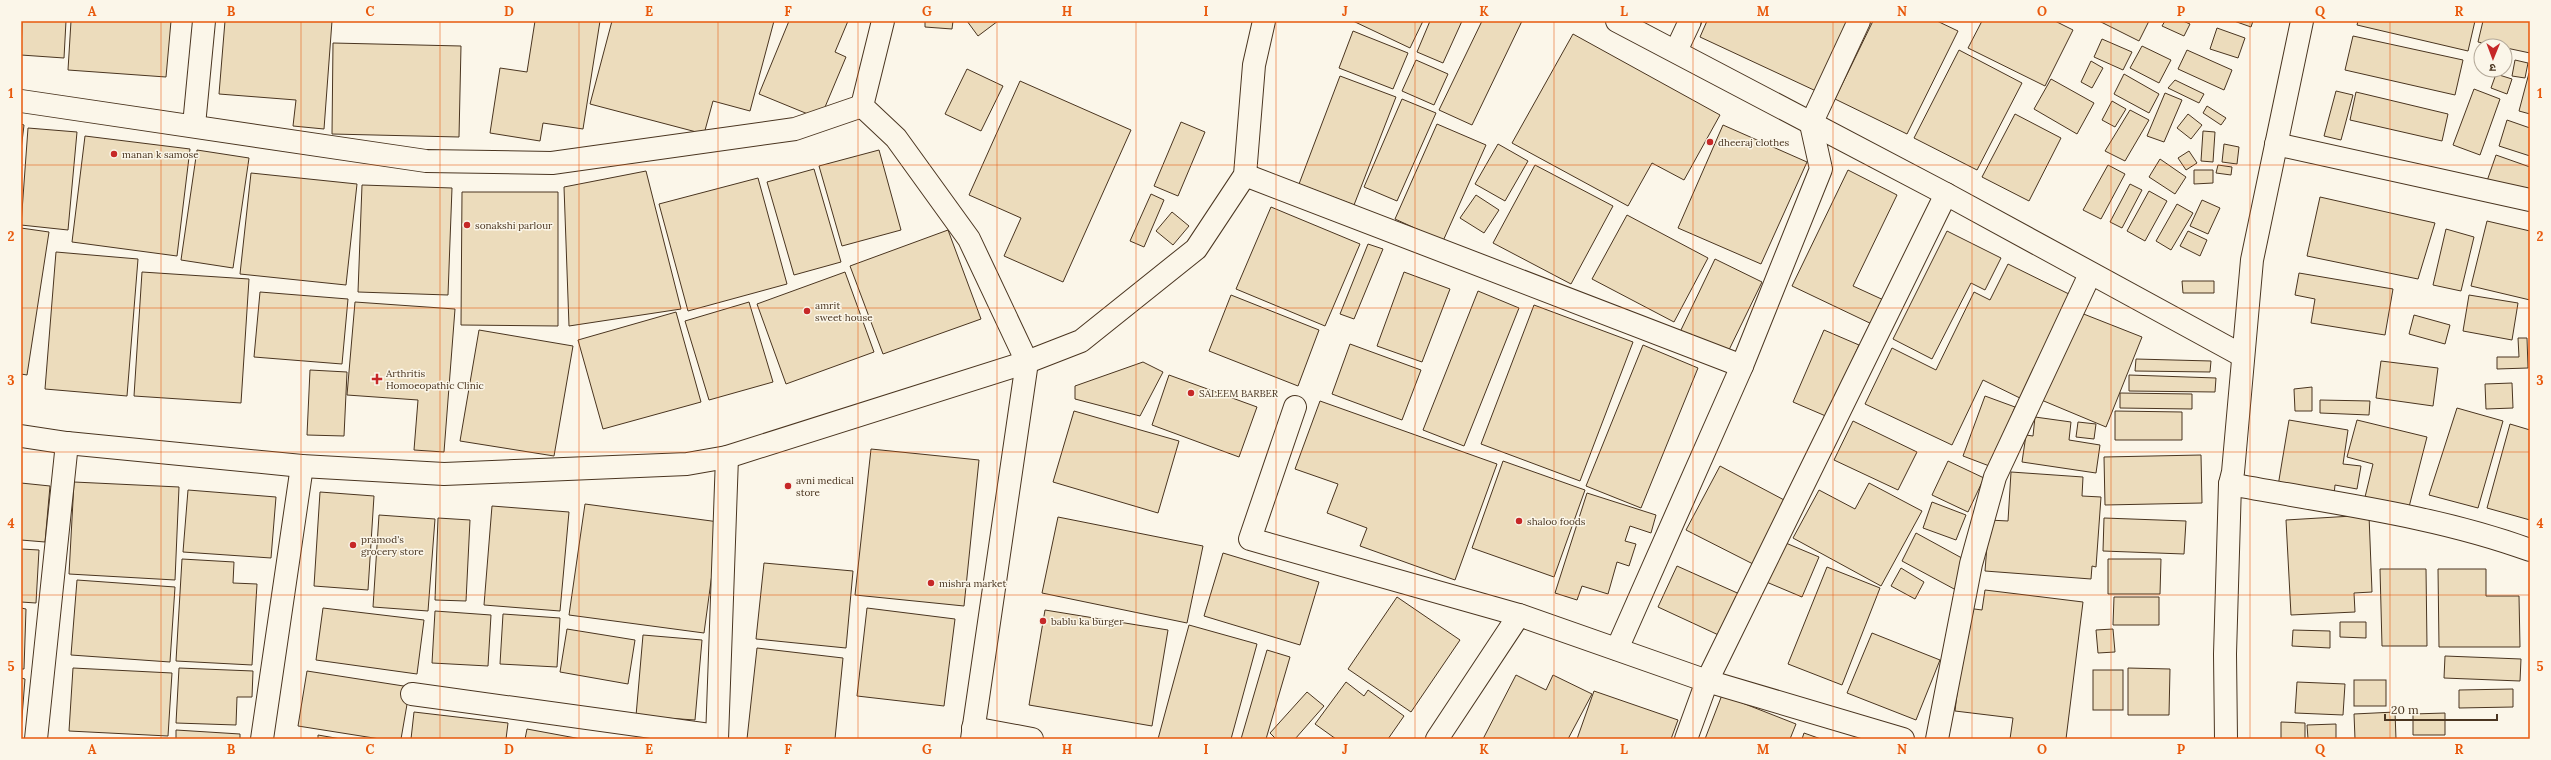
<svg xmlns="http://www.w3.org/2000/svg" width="2551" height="760" font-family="Lora,'Noto Sans Devanagari',serif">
<rect width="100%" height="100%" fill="#fbf6e9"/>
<g fill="#ecdcbc" stroke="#4a3520">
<polygon points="22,21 66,21 64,58 21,55"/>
<polygon points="71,21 171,21 166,77 68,70"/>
<polygon points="225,21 332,21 324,129 293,126 296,100 219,94"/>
<polygon points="535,21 600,21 583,129 543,123 540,141 490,133 500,68 527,72"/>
<polygon points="612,21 774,21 750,111 713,101 704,134 590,104"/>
<polygon points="789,21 848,21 835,52 846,57 820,119 759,94"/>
<polygon points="925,21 953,21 952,29 925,27"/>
<polygon points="967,21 998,21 978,36"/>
<polygon points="1353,21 1423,21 1410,48"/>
<polygon points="1430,21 1462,21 1443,63 1417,52"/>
<polygon points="1482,21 1522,21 1472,125 1439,110"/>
<polygon points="1707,21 1849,21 1816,91 1700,37"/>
<polygon points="1873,21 1937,21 1958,31 1907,134 1835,99"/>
<polygon points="1982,21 2055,21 2073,30 2045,86 1968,48"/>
<polygon points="2099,21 2149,21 2139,41"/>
<polygon points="2165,21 2183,21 2190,24 2184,36 2162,26"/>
<polygon points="2234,21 2253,21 2251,27"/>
<polygon points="2358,21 2475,21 2468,51 2357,25"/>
<polygon points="2483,21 2530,21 2530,53 2478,42"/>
<polygon points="2217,28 2245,38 2238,58 2210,49"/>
<polygon points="1353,31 1408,53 1393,89 1339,68"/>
<polygon points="1573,34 1720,115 1684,180 1652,163 1628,206 1512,143"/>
<polygon points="2353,36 2463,60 2455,95 2345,70"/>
<polygon points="2102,39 2132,52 2123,70 2094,57"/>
<polygon points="333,43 461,46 459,137 332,134"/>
<polygon points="2142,46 2171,60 2159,83 2130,68"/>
<polygon points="1959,50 2022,83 1977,170 1914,138"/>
<polygon points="2187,50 2232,70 2224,90 2178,69"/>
<polygon points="1416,60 1448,74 1434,105 1402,91"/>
<polygon points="2515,60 2528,63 2525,78 2512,76"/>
<polygon points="2091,61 2103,68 2092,88 2081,82"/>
<polygon points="967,69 1003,86 981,131 945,114"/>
<polygon points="2529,73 2530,73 2530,114 2519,111"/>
<polygon points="2124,74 2159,94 2149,113 2114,94"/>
<polygon points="2496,74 2512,79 2507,94 2491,88"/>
<polygon points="1340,76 1396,97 1354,205 1299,184"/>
<polygon points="2051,79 2094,103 2077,134 2034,109"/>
<polygon points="2175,80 2204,94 2199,103 2168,88"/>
<polygon points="1020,81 1131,130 1063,282 1004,256 1021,218 969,195"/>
<polygon points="2474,89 2500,99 2480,155 2453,145"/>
<polygon points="2336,91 2353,95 2341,140 2324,136"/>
<polygon points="2356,92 2448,114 2442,141 2350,120"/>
<polygon points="2165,93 2182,100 2164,142 2147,136"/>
<polygon points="1402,99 1436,113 1397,201 1364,187"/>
<polygon points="2112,101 2126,109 2115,127 2102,120"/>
<polygon points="2207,106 2226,118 2221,125 2203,113"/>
<polygon points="2130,110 2149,120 2125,161 2105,151"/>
<polygon points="2015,114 2061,138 2029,201 1982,177"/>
<polygon points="2188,114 2202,125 2191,139 2177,128"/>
<polygon points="2507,120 2530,128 2530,156 2499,146"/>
<polygon points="1181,122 1205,132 1178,196 1154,186"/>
<polygon points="21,124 24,125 21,150"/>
<polygon points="1437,124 1486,145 1443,241 1395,219"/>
<polygon points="1723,125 1807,162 1761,264 1678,228"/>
<polygon points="28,128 77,132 68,230 21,225"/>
<polygon points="2203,131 2215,132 2213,162 2201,161"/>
<polygon points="85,136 190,149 177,256 72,242"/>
<polygon points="1498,144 1528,161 1505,201 1475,184"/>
<polygon points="2224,144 2239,147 2237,164 2222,162"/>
<polygon points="197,150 249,158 233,268 181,260"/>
<polygon points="879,150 901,230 842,246 819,166"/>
<polygon points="2189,151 2197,163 2186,170 2178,158"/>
<polygon points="2496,155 2530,167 2530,196 2487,181"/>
<polygon points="2160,159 2186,177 2175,194 2149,177"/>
<polygon points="1535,165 1613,206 1571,284 1493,243"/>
<polygon points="2108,165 2125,174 2101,219 2083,210"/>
<polygon points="2218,165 2232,167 2231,175 2216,173"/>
<polygon points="814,169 841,262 794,275 767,182"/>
<polygon points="1848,170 1897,195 1853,286 1888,302 1876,326 1792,286"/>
<polygon points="2194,170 2213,170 2213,183 2194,184"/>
<polygon points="646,171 681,309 569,326 564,187"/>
<polygon points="251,173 357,184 346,285 240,274"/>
<polygon points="758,178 787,284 688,311 659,204"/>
<polygon points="2130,184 2142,190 2122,228 2110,222"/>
<polygon points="362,185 452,188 448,295 358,292"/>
<polygon points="2149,191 2167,201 2145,241 2127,231"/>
<polygon points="462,192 558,192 558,326 461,325"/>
<polygon points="1151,194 1164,200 1144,247 1130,241"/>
<polygon points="1476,195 1499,210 1484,233 1460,218"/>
<polygon points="2320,197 2435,223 2418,279 2307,256"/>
<polygon points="2202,200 2220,208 2208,234 2190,226"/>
<polygon points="2177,204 2193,213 2171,250 2156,241"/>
<polygon points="1271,207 1360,244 1325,326 1236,289"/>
<polygon points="1172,212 1189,226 1173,245 1156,231"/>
<polygon points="1627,215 1708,258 1674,322 1592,279"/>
<polygon points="2487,221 2530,231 2530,300 2471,286"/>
<polygon points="21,228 49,232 27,375 21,374"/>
<polygon points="2446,229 2474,237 2461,291 2433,285"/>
<polygon points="948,230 981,319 883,354 850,266"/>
<polygon points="1947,231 2001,258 1985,290 1971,283 1932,359 1893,339"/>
<polygon points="2188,231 2207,240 2200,256 2180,246"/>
<polygon points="1368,244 1383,249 1354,319 1340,314"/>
<polygon points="56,252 138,259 127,396 45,389"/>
<polygon points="1715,259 1762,282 1727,354 1680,332"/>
<polygon points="2008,264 2075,297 2024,400 1983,380 1952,445 1865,404 1892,348 1936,370 1974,292 1990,300"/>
<polygon points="142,272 249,279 241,403 134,396"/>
<polygon points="845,272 874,352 786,384 757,304"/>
<polygon points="1404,272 1450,289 1422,362 1377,346"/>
<polygon points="2299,273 2393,289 2385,335 2311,323 2315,299 2295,295"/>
<polygon points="2182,281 2214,281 2214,293 2183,293"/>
<polygon points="1478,291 1519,308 1464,446 1423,430"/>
<polygon points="260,292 348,299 342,364 254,357"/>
<polygon points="1231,295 1319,330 1298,386 1209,351"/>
<polygon points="2469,295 2518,303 2512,340 2463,331"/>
<polygon points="355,302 455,309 444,452 414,450 418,400 347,395"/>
<polygon points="749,302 773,382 709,400 685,321"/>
<polygon points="1534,305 1633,342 1580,481 1481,444"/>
<polygon points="2076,311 2142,337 2106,427 2039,399"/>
<polygon points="676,312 701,402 603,429 578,340"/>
<polygon points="2414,315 2450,325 2445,344 2409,334"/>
<polygon points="479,330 573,346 554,456 460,441"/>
<polygon points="1824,330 1859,345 1828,417 1793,402"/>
<polygon points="2518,338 2527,338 2528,368 2497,369 2497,357 2519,357"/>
<polygon points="1350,344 1421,370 1402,420 1332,394"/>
<polygon points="1643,345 1698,368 1641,508 1586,486"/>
<polygon points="2136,359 2211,361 2210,372 2135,371"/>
<polygon points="2381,361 2438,368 2433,406 2376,398"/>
<polygon points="1143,362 1163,372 1140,416 1075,399 1075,386"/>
<polygon points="310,370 347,372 344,436 307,435"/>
<polygon points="1169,375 1257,407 1239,457 1152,425"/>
<polygon points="2129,375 2216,378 2215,392 2129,391"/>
<polygon points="2512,383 2513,408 2486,409 2485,384"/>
<polygon points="2312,387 2312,411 2295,411 2294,389"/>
<polygon points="2120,393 2192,394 2192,409 2120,408"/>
<polygon points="1985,396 2015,407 1992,467 1963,456"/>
<polygon points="2320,400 2370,401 2369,415 2320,413"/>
<polygon points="1320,401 1497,464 1455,580 1360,546 1367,528 1327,513 1338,484 1295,469"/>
<polygon points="2457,408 2503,421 2478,508 2429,495"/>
<polygon points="1074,411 1179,441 1158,513 1053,482"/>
<polygon points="2115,411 2182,412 2182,440 2115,440"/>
<polygon points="2035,417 2071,422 2069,440 2100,445 2096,473 2022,462 2026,435 2033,436"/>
<polygon points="2289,420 2348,430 2343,464 2361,466 2357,489 2335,485 2334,495 2278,486"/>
<polygon points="2357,420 2427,437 2409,507 2365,497 2373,464 2347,457"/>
<polygon points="1853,421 1917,452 1898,490 1834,460"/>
<polygon points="2078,422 2096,424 2094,439 2076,437"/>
<polygon points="2510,424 2530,430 2530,520 2487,508"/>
<polygon points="871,449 979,460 964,606 855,595"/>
<polygon points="2201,455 2202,503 2105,505 2104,457"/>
<polygon points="1503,461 1585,490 1554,577 1472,548"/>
<polygon points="1948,461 1984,478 1968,512 1932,495"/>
<polygon points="1720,466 1786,501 1753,564 1686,530"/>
<polygon points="2011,472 2083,477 2082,496 2101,497 2096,567 2092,566 2091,579 1985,571 1989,520 2008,521"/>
<polygon points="74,482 179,487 175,580 69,574"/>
<polygon points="21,483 50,486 45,542 21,540"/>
<polygon points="1869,483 1922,511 1881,586 1793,538 1819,490 1855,509"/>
<polygon points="188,490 276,497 271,558 183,552"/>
<polygon points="320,492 374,496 368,590 314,586"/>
<polygon points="1587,493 1656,515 1651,533 1630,526 1625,541 1636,544 1629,566 1617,562 1608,594 1582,586 1577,600 1555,593"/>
<polygon points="1932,502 1966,515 1956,540 1923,528"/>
<polygon points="585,504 719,522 704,633 569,615"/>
<polygon points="492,506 569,512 560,611 484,605"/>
<polygon points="379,515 435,519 428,611 373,607"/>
<polygon points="2369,515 2372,592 2354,593 2355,612 2291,615 2286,520"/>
<polygon points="1058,517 1203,546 1187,623 1042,593"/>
<polygon points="438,518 470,520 466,601 435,600"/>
<polygon points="2104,518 2186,521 2184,554 2103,551"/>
<polygon points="1916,533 1971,563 1956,590 1902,561"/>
<polygon points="1781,541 1819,557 1802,597 1764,581"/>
<polygon points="21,549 39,550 36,603 21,602"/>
<polygon points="1223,553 1319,582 1300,645 1204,616"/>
<polygon points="182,559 234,562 233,583 257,584 252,665 176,661"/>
<polygon points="2108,559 2161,559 2160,594 2108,594"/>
<polygon points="764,563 853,571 846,648 756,639"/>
<polygon points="1677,566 1744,596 1725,638 1658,607"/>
<polygon points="1827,567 1880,588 1842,685 1788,664"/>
<polygon points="1901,568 1924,582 1915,599 1891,586"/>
<polygon points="2380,569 2426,569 2427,646 2382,646"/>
<polygon points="2438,569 2486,569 2486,596 2519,596 2520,647 2439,647"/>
<polygon points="77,580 175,587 170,662 71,655"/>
<polygon points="1985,590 2083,602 2066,739 2010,739 2013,718 1955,711 1967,608 1982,610"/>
<polygon points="1397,597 1460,640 1411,712 1348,669"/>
<polygon points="2114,597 2159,597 2159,625 2113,625"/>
<polygon points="21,608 26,609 24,669 21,669"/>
<polygon points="323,608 424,620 417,674 316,660"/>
<polygon points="867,608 955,619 944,706 857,696"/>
<polygon points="1045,610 1168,630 1152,726 1029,705"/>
<polygon points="435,611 491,615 488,666 432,663"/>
<polygon points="503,614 560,618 557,667 500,664"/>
<polygon points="2340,622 2366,622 2366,638 2340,637"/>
<polygon points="1189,625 1257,644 1231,739 1158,739"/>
<polygon points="567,629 635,640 628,684 560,672"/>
<polygon points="2113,629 2115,652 2098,653 2096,630"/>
<polygon points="2293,630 2330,631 2330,648 2292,646"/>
<polygon points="1872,633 1940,660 1916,720 1847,693"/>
<polygon points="643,635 702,640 695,720 636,716"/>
<polygon points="757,648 843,658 835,739 747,739"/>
<polygon points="1267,650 1290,657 1266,739 1241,739"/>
<polygon points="2445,656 2521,659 2520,681 2444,678"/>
<polygon points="73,668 172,673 168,736 69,731"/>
<polygon points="179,668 253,671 252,697 237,697 236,725 176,723"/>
<polygon points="2128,668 2170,669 2169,715 2128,715"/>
<rect x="2093" y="670" width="30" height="40"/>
<polygon points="307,671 410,687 401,739 380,739 298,726"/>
<polygon points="1516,675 1546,690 1553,675 1592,694 1568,739 1483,739"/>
<polygon points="21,678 25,679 21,730"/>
<rect x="2354" y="680" width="32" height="26"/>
<polygon points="1346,682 1364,696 1368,690 1404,716 1388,739 1336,739 1315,724"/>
<polygon points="2297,682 2345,684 2343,715 2295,713"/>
<polygon points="2513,689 2513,707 2459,708 2459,690"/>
<polygon points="1594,691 1678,720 1671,739 1577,739"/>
<polygon points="1307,692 1324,706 1295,739 1276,739 1270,733"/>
<polygon points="1722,695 1796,724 1790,739 1705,739"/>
<polygon points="414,712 508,723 506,739 411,739"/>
<polygon points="2395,712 2396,739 2355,739 2354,714"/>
<polygon points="2445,713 2445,735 2413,735 2413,714"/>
<polygon points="2281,722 2305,723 2305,739 2281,739"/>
<polygon points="2336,724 2336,739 2308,739 2307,725"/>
<polygon points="527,729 581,739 525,739"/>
<polygon points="176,730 240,734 240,739 176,739"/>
<polygon points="1804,733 1821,739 1802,739"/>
<polygon points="318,735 341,739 318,739"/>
</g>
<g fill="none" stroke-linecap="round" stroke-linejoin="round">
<defs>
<g id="street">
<polyline points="883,21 862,106 896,138 969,239 1027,362 972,739"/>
<polyline points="1617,21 1946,194 2243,356"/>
<polyline points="1676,51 1690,21"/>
<polyline points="21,101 426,161 552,163 795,129 862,106"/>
<polyline points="194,125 204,21"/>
<polyline points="2276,144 2530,200"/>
<polyline points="1245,175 1742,366"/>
<polyline points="1295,407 1250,539 1519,615 1707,681 1903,739"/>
<polyline points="21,436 67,443 302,466 444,474 687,464 727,457 1027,362 1081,341 1196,249 1245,175 1254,65 1264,21"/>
<path d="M2230 484C2330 503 2434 515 2530 550"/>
<polyline points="1617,649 1742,366 1821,169 1811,124 1859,21"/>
<polyline points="412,694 717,736"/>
<polyline points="973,728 1032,739"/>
<polyline points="36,739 67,443"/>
<polyline points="262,739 302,466"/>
<polyline points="717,739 727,457"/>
<polyline points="1437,739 1519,615"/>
<polyline points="1686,739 1707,681 1946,194"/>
<polyline points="1937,739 1971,564 1995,477 2090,274"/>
<polyline points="2226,739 2225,654 2230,484 2233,472 2252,260 2302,21"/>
</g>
</defs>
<use href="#street" stroke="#4a3520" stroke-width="24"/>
<use href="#street" stroke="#fbf6e9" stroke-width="22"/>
</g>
<path fill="none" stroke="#e8590c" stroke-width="1" stroke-opacity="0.55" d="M161 21V739M301 21V739M440 21V739M579 21V739M718 21V739M858 21V739M997 21V739M1136 21V739M1276 21V739M1415 21V739M1554 21V739M1693 21V739M1833 21V739M1972 21V739M2111 21V739M2250 21V739M2390 21V739M21 165H2530M21 308H2530M21 452H2530M21 595H2530"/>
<g fill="#c62828" stroke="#fbf6e9" stroke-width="1.5">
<circle cx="1710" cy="142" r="4"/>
<circle cx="114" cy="154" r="4"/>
<circle cx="467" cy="225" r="4"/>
<circle cx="807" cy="311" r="4"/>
<path d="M375 373h4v4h4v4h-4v4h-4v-4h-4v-4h4z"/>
<circle cx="1191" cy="393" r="4"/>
<circle cx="788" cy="486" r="4"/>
<circle cx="1519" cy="521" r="4"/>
<circle cx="353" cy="545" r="4"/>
<circle cx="931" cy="583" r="4"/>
<circle cx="1043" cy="621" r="4"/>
</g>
<g text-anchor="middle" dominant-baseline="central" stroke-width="3" stroke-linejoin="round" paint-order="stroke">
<g font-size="10" fill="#4a3520" stroke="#fbf6e9" text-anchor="start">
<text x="1718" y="142">dheeraj clothes</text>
<text x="122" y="154">manan k samose</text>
<text x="475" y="225">sonakshi parlour</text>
<text x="815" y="305">amrit<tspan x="815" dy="12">sweet house</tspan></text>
<text x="386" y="373">Arthritis<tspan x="386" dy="12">Homoeopathic Clinic</tspan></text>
<text x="1199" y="393">SALEEM BARBER</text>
<text x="796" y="480">avni medical<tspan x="796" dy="12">store</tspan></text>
<text x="1527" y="521">shaloo foods</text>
<text x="361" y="539">pramod's<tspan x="361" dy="12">grocery store</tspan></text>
<text x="939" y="583">mishra market</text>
<text x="1051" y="621">bablu ka burger</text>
</g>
</g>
<rect width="2551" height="760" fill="none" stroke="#fbf6e9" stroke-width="44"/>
<g transform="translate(2493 58) rotate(181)"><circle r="19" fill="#fbf6e9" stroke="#b4a999"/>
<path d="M0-3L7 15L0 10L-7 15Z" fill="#c62828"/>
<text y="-6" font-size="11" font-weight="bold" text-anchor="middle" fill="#4a3520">उ</text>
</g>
<path d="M2385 714v6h112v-6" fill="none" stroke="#4a3520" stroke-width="2"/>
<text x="2391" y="714" font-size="12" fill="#4a3520" stroke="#fbf6e9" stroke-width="3" paint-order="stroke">20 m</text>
<rect x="22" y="22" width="2507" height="716" fill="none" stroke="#e8590c" stroke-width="1.5"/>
<g font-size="13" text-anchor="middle" font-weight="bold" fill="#e8590c">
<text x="92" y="16">A</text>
<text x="231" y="16">B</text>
<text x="370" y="16">C</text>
<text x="509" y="16">D</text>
<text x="649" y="16">E</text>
<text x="788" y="16">F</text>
<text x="927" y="16">G</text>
<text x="1067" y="16">H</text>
<text x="1206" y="16">I</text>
<text x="1345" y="16">J</text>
<text x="1484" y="16">K</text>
<text x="1624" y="16">L</text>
<text x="1763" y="16">M</text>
<text x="1902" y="16">N</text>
<text x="2042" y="16">O</text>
<text x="2181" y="16">P</text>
<text x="2320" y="16">Q</text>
<text x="2459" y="16">R</text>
<text x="11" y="98">1</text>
<text x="2540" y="98">1</text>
<text x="11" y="241">2</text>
<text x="2540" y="241">2</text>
<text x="11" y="385">3</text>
<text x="2540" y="385">3</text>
<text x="11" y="528">4</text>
<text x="2540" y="528">4</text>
<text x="11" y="671">5</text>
<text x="2540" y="671">5</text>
<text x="92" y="754">A</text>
<text x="231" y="754">B</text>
<text x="370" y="754">C</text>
<text x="509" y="754">D</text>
<text x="649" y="754">E</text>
<text x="788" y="754">F</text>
<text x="927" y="754">G</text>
<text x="1067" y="754">H</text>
<text x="1206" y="754">I</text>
<text x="1345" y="754">J</text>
<text x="1484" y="754">K</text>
<text x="1624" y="754">L</text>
<text x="1763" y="754">M</text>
<text x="1902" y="754">N</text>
<text x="2042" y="754">O</text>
<text x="2181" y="754">P</text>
<text x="2320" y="754">Q</text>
<text x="2459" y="754">R</text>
</g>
</svg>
